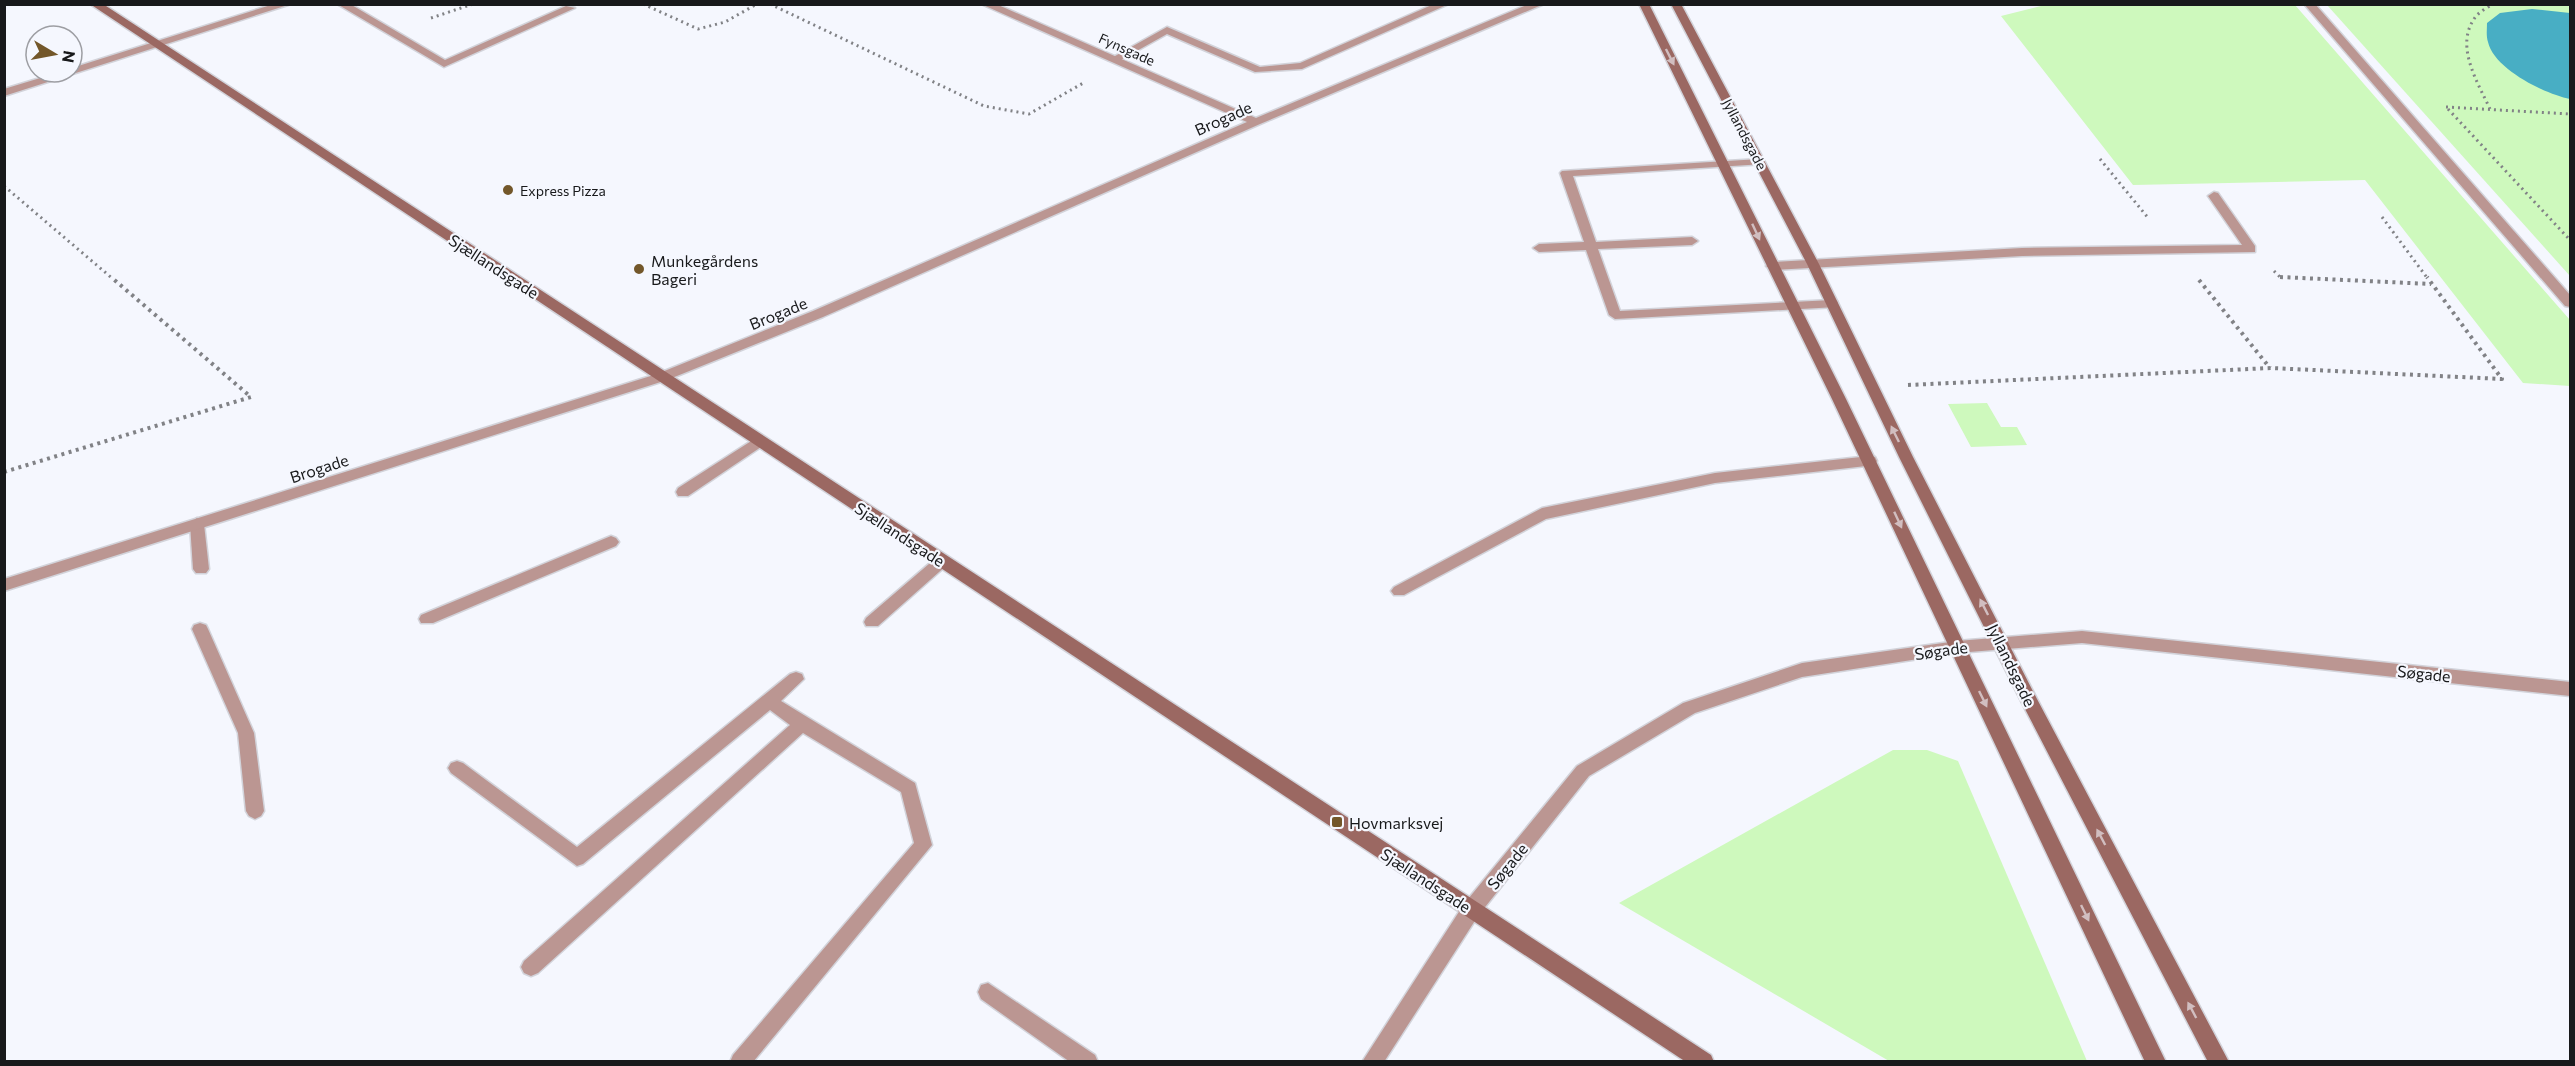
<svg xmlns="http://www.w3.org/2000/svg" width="2575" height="1066" font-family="Commissioner,sans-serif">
<rect width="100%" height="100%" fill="#f5f7fe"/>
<g fill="#cef9bd">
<polygon points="2045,5 2295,5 2570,320 2570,386 2523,383 2365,180 2133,185 2001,16"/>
<polygon points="2327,5 2570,5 2570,276"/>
<polygon points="1987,403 2001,427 2017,427 2027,445 1971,447 1948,404"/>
<polygon points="1893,750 1927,750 1958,761 2087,1061 1889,1061 1619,903"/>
</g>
<path fill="#48aec4" d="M2532 9 2570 13V99C2545 94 2494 69 2488 42 2486 36 2487 29 2487 23L2500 13Z"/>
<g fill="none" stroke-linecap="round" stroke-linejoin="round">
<defs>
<g id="lane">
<polygon points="337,4 350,4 445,60 566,6 575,8 444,67"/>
<polygon points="1434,4 1449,4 1302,69 1255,72 1167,34 1117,62 1108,60 1167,27 1260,67 1300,63"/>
<polygon points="2304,4 2315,4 2570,295 2570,307 2565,306"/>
<polygon points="1760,159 1764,160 1764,164 1573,176 1596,242 1692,237 1698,241 1692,245 1598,249 1620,311 1832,300 1837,301 1838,304 1837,307 1615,319 1609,315 1586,250 1539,252 1533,248 1539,244 1584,242 1560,173 1562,171"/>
<polygon points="759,436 766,441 764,445 688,496 678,496 676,492 678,488"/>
<polygon points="1870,456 1875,457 1877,461 1875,465 1715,483 1546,519 1404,595 1394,595 1391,591 1394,587 1542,508 1715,473"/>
<polygon points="197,518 204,524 209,569 206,573 196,573 193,569 190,524"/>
<polygon points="611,536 616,538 619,542 616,546 433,623 421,623 419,619 421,615"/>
<polygon points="942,555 947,557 950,561 947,565 878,626 866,626 864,622 866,618 937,557"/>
<polygon points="200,623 206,625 208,629 254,733 264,811 261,816 255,819 249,816 246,811 238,733 192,629 194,625"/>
<polygon points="796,672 802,674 804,679 781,701 915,783 932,845 753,1062 730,1062 733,1055 914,843 901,792 803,733 538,973 531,976 524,973 521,967 524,961 790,725 770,710 583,864 577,866 451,773 448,768 451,763 457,761 463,763 577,847 790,674"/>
<polygon points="988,983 1095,1055 1098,1062 1070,1062 981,999 978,992 981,985"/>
</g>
<g id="street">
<polygon points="274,4 291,4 4,96 4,89 60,72 72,72 72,68"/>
<polygon points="981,4 996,4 1256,118 1529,4 1544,4 1260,124 823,317 667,380 4,591 4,579 657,374 813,311 1247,122"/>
<polygon points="2214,192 2218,193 2255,246 2255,252 2022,256 1772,270 1766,266 1772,262 2022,248 2242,245 2208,196"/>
<polygon points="2082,631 2570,682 2570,696 2082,643 1957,653 1802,677 1695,713 1589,776 1478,916 1384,1062 1362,1062 1464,904 1577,766 1683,703 1802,663 1957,641"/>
</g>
<g id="secondary">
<polygon points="90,4 103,4 1711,1055 1714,1062 1686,1062"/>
<polygon points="1639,4 1649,4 1846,399 2166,1062 2145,1062 1832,399"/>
<polygon points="1671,4 1681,4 1819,264 1913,457 2037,699 2229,1062 2208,1062 2025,709 1899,457 1807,264"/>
</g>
</defs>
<use href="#lane" stroke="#d2d3da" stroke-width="3"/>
<use href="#street" stroke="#d2d3da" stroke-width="3"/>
<use href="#secondary" stroke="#d2d3da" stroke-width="3"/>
<g stroke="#818286" stroke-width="3" stroke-dasharray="2 4" stroke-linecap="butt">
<polyline points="643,4 698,29 725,22 757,4"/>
<polyline points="770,4 984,106 1029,114 1085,82"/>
<polyline points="431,18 473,4"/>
<polyline points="2446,107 2570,114"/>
<polyline points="2448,109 2570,240"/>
<path d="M2490 109C2478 83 2455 47 2474 19 2478 12 2487 8 2493 4"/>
<polyline points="2100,159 2149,219"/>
<polyline points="4,186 113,279"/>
<polyline points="2382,217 2428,279"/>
<polyline points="2274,271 2282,279"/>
</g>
<g stroke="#818286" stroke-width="4" stroke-dasharray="3 4.5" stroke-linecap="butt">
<polyline points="2280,277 2431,284"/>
<polyline points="2199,280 2270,368"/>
<polyline points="1908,385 2271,368 2502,379 2427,277"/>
<polyline points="4,472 251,397 111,277"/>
</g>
<use href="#lane" fill="#bb9692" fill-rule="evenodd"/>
<use href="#street" fill="#bb9692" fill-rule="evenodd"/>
<use href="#secondary" fill="#9b6862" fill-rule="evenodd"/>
</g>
<defs><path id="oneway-solid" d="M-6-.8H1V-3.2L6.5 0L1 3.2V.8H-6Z" transform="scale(1.5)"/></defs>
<g fill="#d1bec0">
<use href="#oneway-solid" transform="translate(1670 57) rotate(63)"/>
<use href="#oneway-solid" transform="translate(1756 232) rotate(65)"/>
<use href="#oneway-solid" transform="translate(1895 434) rotate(-116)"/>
<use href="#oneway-solid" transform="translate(1898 520) rotate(65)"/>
<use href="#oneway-solid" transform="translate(1984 607) rotate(-117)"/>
<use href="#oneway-solid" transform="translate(1983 699) rotate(64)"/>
<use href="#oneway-solid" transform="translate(2101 837) rotate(-118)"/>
<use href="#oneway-solid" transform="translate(2085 913) rotate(64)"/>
<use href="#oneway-solid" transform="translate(2192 1010) rotate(-118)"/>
</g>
<g fill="#73572a" stroke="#f5f7fe" stroke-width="2">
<circle cx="508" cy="190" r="6"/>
<circle cx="639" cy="269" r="6"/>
<rect x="1331" y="816" width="12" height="12" rx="3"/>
</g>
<g text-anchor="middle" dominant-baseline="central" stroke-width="4.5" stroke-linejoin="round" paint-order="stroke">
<g font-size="14" fill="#18191b" stroke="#f5f7fe">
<text transform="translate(1127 49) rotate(24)">Fynsgade</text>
<text transform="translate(1745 134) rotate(62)">Jyllandsgade</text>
</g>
<g font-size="14" fill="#18191b" stroke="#f5f7fe" text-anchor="start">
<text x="520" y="190">Express Pizza</text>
</g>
<g font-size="16" fill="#18191b" stroke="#f5f7fe">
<text transform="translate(1223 118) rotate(-24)">Brogade</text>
<text transform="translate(494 266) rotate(33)">Sjællandsgade</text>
<text transform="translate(778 313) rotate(-22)">Brogade</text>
<text transform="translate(319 468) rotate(-18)">Brogade</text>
<text transform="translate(900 534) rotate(33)">Sjællandsgade</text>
<text transform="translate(1941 650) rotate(-8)">Søgade</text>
<text transform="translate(2012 665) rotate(64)">Jyllandsgade</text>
<text transform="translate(2424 673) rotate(6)">Søgade</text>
<text transform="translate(1507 866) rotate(-51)">Søgade</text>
<text transform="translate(1426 880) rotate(33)">Sjællandsgade</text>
</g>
<g font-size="16" fill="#18191b" stroke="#f5f7fe" text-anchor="start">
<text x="651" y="260">Munkegårdens<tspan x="651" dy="18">Bageri</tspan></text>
<text x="1349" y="822">Hovmarksvej</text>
</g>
</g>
<rect width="2575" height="1066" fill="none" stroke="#18191b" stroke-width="12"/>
<g transform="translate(54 54) rotate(100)"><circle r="28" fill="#f5f7fe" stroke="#9d9ea3" stroke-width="1.5"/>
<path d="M0-4.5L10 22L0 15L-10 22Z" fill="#73572a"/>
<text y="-9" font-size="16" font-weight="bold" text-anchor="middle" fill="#18191b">N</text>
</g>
</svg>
